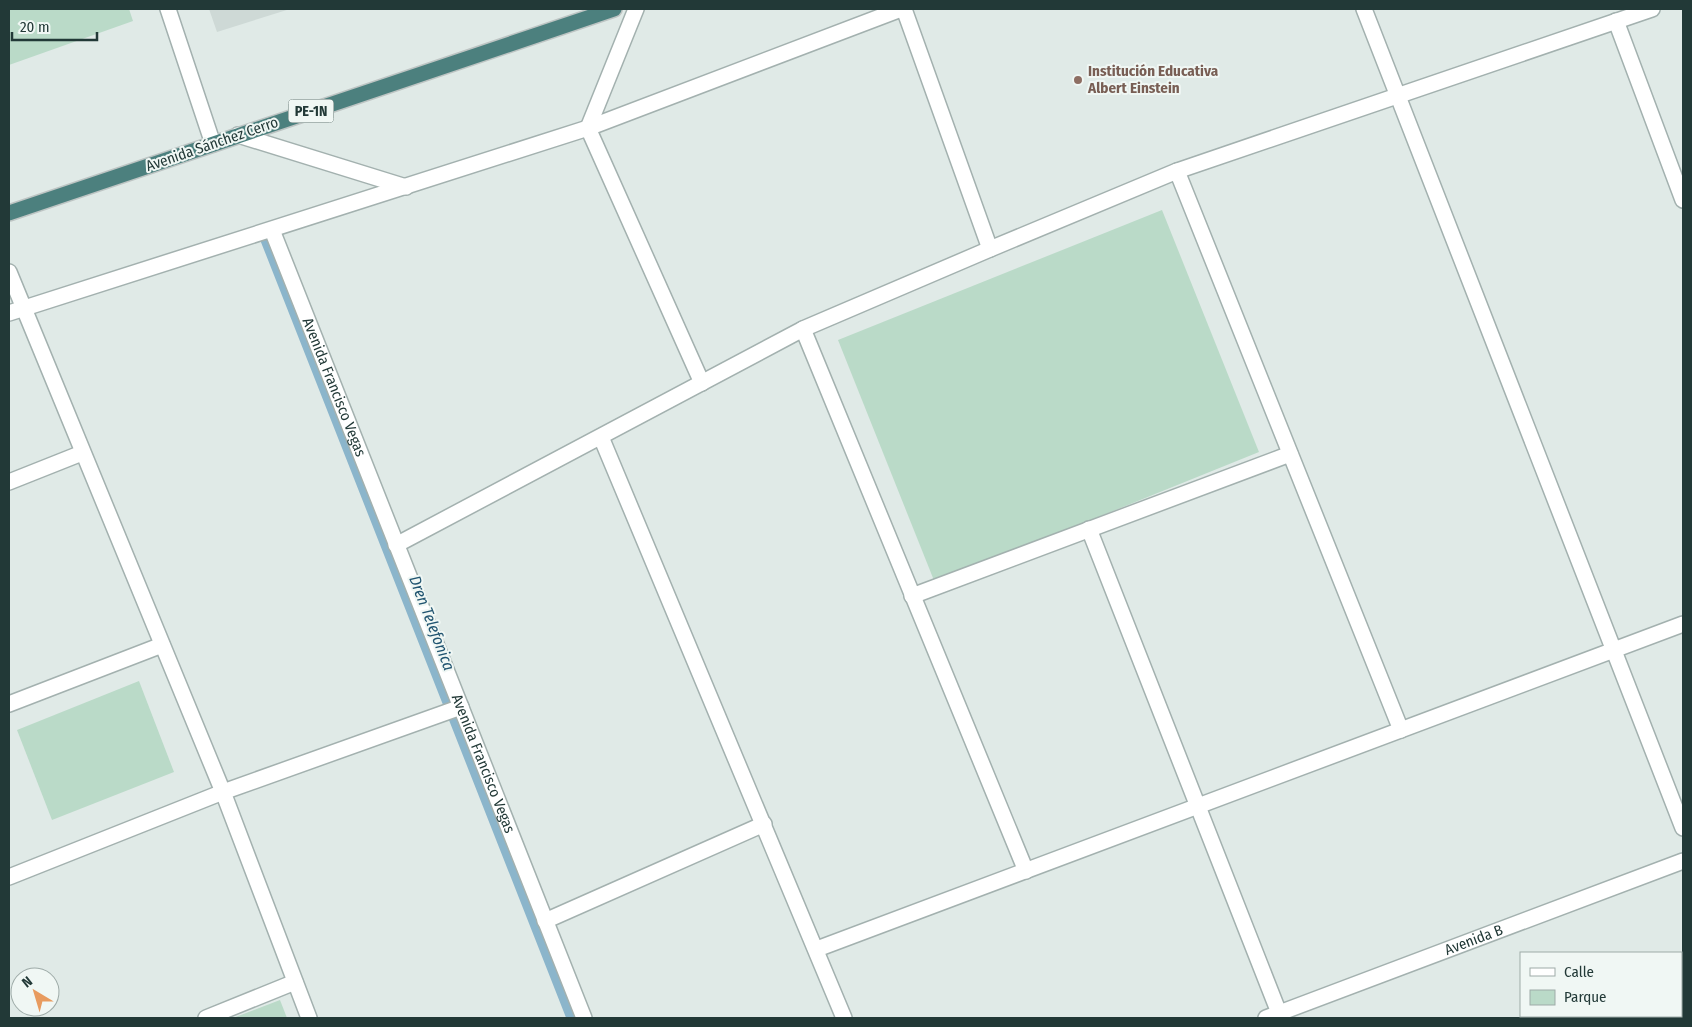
<svg xmlns="http://www.w3.org/2000/svg" width="1692" height="1027" font-family="'Fira Sans Condensed',sans-serif">
<rect width="100%" height="100%" fill="#e0eae7"/>
<polygon fill="#ced9d6" points="209,9 290,9 217,32"/>
<g fill="#badac8">
<polygon points="9,9 129,9 133,21 9,65"/>
<polygon points="1162,210 1259,452 935,583 838,340"/>
<polygon points="139,681 174,772 52,820 17,730"/>
<polygon points="280,1000 287,1018 233,1018"/>
</g>
<g fill="none" stroke-linecap="round" stroke-linejoin="round">
<polyline stroke="#8bb5cb" stroke-width="9" points="265,240 571,1018"/>
<defs>
<polyline id="pedestrian" points="223,792 461,707"/>
<g id="minor">
<polyline points="636,9 588,128 702,383"/>
<polyline points="904,9 990,249"/>
<polyline points="1364,9 1683,828"/>
<polyline points="1616,21 1683,200"/>
<polyline points="238,135 406,187"/>
<polyline points="1177,171 1401,730"/>
<polyline points="9,272 223,792 309,1018"/>
<polyline points="9,313 588,128 901,9"/>
<polyline points="803,329 1026,871"/>
<polyline points="601,437 844,1018"/>
<polyline points="9,482 82,453"/>
<polyline points="1089,529 1281,1018"/>
<polyline points="396,545 803,329 990,249 1177,171 1652,9"/>
<polyline points="912,596 1290,454"/>
<polyline points="9,704 162,645"/>
<polyline points="9,877 223,792"/>
<polyline points="545,921 764,824"/>
<polyline points="817,949 1683,624"/>
<polyline points="206,1018 295,982"/>
<path id="s1" d="M1266 1018 1683 861"/>
</g>
<g id="tertiary">
<polyline points="168,9 213,144"/>
<path id="s2" d="M272 230 584 1018"/>
</g>
<polyline id="trunk" points="9,213 614,9"/>
</defs>
<use href="#pedestrian" stroke="#a3b1af" stroke-width="18"/>
<use href="#minor" stroke="#a3b1af" stroke-width="18"/>
<use href="#tertiary" stroke="#a3b1af" stroke-width="18"/>
<use href="#trunk" stroke="#bdc4c3" stroke-width="18"/>
<use href="#pedestrian" stroke="#fff" stroke-width="15"/>
<use href="#minor" stroke="#fff" stroke-width="15"/>
<use href="#tertiary" stroke="#fff" stroke-width="15"/>
<use href="#trunk" stroke="#4c807e" stroke-width="15"/>
</g>
<circle fill="#8d6e63" stroke="#f0f7f4" stroke-width="2" cx="1078" cy="80" r="5"/>
<g text-anchor="middle" dominant-baseline="central" stroke-width="4" stroke-linejoin="round" paint-order="stroke">
<rect fill="#f0f7f4" stroke="#607270" stroke-width="1" x="288.5" y="99.5" width="45" height="23" rx="4"/>
<g font-size="14" font-weight="bold" fill="#223937">
<text x="311" y="111">PE-1N</text>
</g>
<g font-size="15" font-weight="bold" fill="#785e54" stroke="#f0f7f4" text-anchor="start">
<text x="1088" y="71">Institución Educativa<tspan x="1088" dy="17">Albert Einstein</tspan></text>
</g>
<g font-size="15" fill="#223937" stroke="#f0f7f4">
<text transform="translate(212 144) rotate(-19)">Avenida Sánchez Cerro</text>
<text stroke="none"><textPath href="#s2" startOffset="169">Avenida Francisco Vegas</textPath></text>
<text stroke="none"><textPath href="#s2" startOffset="574">Avenida Francisco Vegas</textPath></text>
<text stroke="none"><textPath href="#s1" startOffset="222">Avenida B</textPath></text>
</g>
<g font-size="16" font-style="italic" fill="#205470" stroke="#f0f7f4">
<text transform="translate(432 623) rotate(69)">Dren Telefonica</text>
</g>
</g>
<rect width="1692" height="1027" fill="none" stroke="#223937" stroke-width="20"/>
<rect x="1520" y="952" width="162" height="65" fill="#f0f7f4" stroke="#9eaba8"/>
<rect x="1530" y="968" width="25" height="8" fill="#ffffff" stroke="#9eaba8"/>
<text x="1564" y="977" font-size="15" fill="#223937">Calle</text>
<rect x="1530" y="990" width="25" height="15" fill="#badac8" stroke="#9eaba8"/>
<text x="1564" y="1002" font-size="15" fill="#223937">Parque</text>
<g transform="translate(35 992) rotate(322)"><circle r="24" fill="#f0f7f4" stroke="#9eaba8"/>
<path d="M0-4L9 19L0 12L-9 19Z" fill="#e89b5f"/>
<text y="-8" font-size="14" font-weight="bold" text-anchor="middle" fill="#223937">N</text>
</g>
<path d="M12 32v8h85v-8" fill="none" stroke="#223937" stroke-width="2.5"/>
<text x="20" y="32" font-size="15" fill="#223937" stroke="#f0f7f4" stroke-width="4" paint-order="stroke">20 m</text>
</svg>
